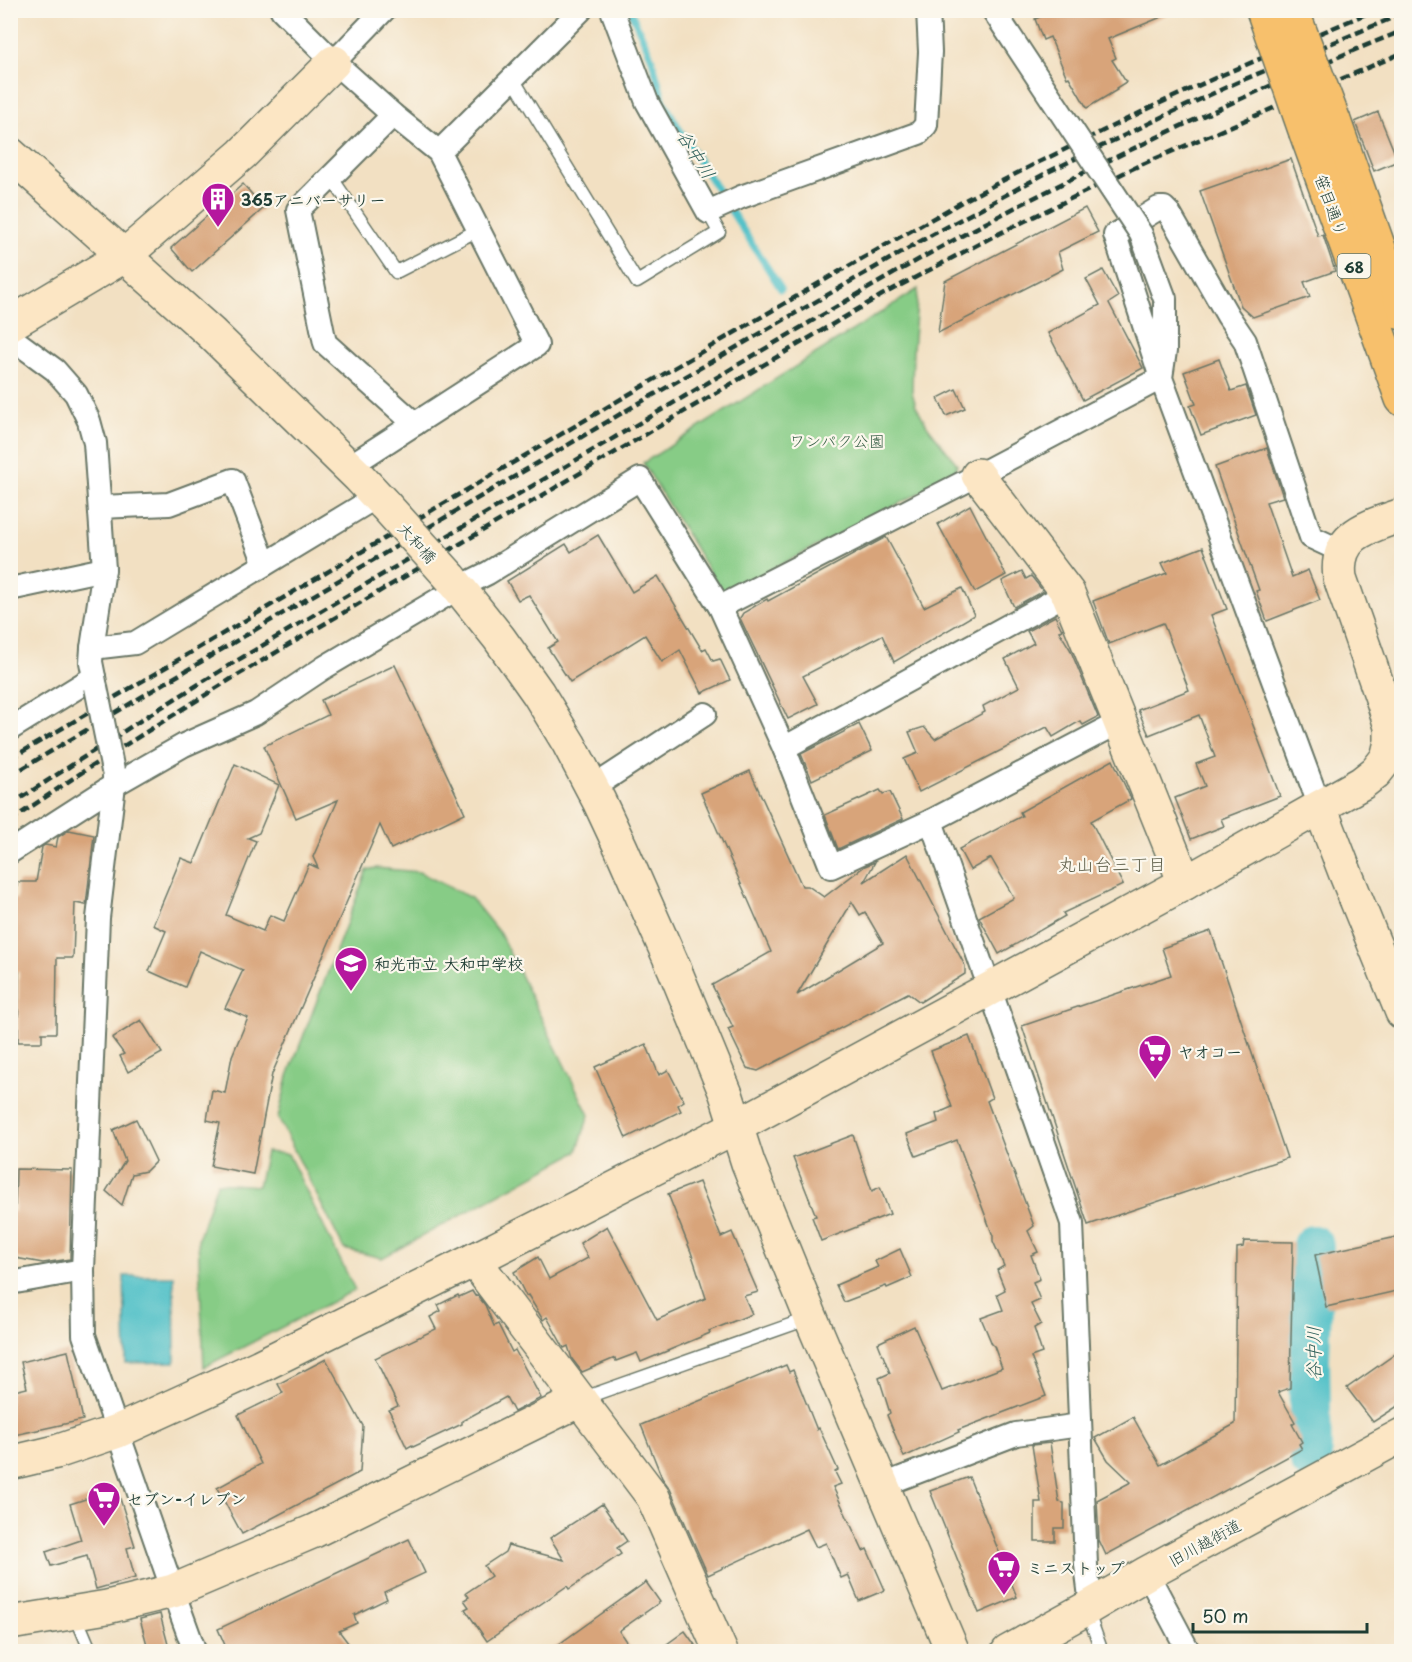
<svg xmlns="http://www.w3.org/2000/svg" width="1412" height="1662" font-family="'Playpen Sans','Klee One',sans-serif">
<rect width="100%" height="100%" fill="#fbf7ec"/>
<filter id="ink" filterUnits="userSpaceOnUse"><feTurbulence type="fractalNoise" baseFrequency=".0167" numOctaves="2"/><feDisplacementMap in="SourceGraphic" scale="12" xChannelSelector="R" yChannelSelector="G"/><feConvolveMatrix kernelMatrix="1 2 1 2 8 2 1 2 1" color-interpolation-filters="sRGB"/></filter>
<filter id="wash" filterUnits="userSpaceOnUse"><feTurbulence type="fractalNoise" baseFrequency=".008" numOctaves="4" result="noise"/><feDisplacementMap in="SourceGraphic" scale="24" xChannelSelector="R" yChannelSelector="G"/><feGaussianBlur stdDeviation="1.35" result="paint"/><feColorMatrix in="noise" values="0 0 0 0 0 0 0 0 0 0 0 0 0 0 0 0 0 1.4 0 .05"/><feComposite in="paint" operator="in"/></filter>
<g filter="url(#wash)">
<rect width="100%" height="100%" fill="#f2e0c2"/>
<g fill="#87cc86" stroke="#53845d" stroke-width="1.5">
<polygon points="918,289 913,350 912,392 916,406 928,427 957,464 954,475 728,592 720,589 643,463"/>
<polygon points="376,868 419,872 471,898 500,934 589,1115 577,1152 382,1258 344,1249 278,1118 288,1076 367,870"/>
<polygon points="266,1152 288,1154 355,1290 204,1367 198,1239 217,1183 258,1186"/>
</g>
<polygon fill="#53c1c8" stroke="#397f7e" stroke-width="1.5" points="124,1276 174,1276 175,1362 126,1363"/>
<g fill="none" stroke-linecap="round" stroke-linejoin="round">
<polyline stroke="#53c1c8" stroke-width="7" points="630,10 651,56 664,102 685,139 781,289"/>
<polyline stroke="#53c1c8" stroke-width="42" points="1311,1460 1309,1359 1313,1246"/>
</g>
<g id="blocks">
<g fill="#d8a47a" fill-rule="evenodd">
<polygon points="1057,10 1176,10 1176,11 1108,39 1116,58 1112,60 1126,82 1116,88 1117,90 1087,108 1069,77 1067,78 1050,37 1043,40 1035,19"/>
<polygon points="1378,112 1398,161 1374,171 1355,122"/>
<polygon points="1291,159 1318,236 1323,235 1335,271 1304,282 1310,297 1253,317 1241,306 1200,191"/>
<polygon points="243,184 264,208 192,272 171,248"/>
<polygon points="1085,208 1098,232 1058,252 1063,269 938,333 945,281"/>
<polygon points="1103,270 1118,297 1109,303 1143,368 1083,400 1048,333 1100,305 1086,279"/>
<polygon points="1219,359 1231,391 1246,386 1256,415 1201,435 1190,406 1196,404 1184,372"/>
<polygon points="956,389 965,408 946,416 938,398"/>
<polygon points="1267,448 1283,497 1266,502 1292,577 1308,570 1320,600 1267,621 1256,591 1259,590 1215,467"/>
<polygon points="970,505 1006,575 975,592 938,524"/>
<polygon points="598,535 632,592 658,576 702,650 706,648 713,661 720,659 730,680 702,693 680,650 662,662 645,635 570,682 548,648 558,642 529,595 518,600 507,581 566,544 571,552"/>
<polygon points="886,537 924,607 962,588 974,615 894,662 882,635 803,676 818,704 788,719 740,618 743,613 767,599 768,601"/>
<polygon points="1203,547 1227,609 1211,615 1280,796 1221,819 1224,826 1191,839 1175,798 1205,786 1196,764 1215,757 1199,715 1149,735 1138,710 1189,690 1163,623 1109,644 1093,601 1167,573 1162,563"/>
<polygon points="1022,571 1026,579 1031,576 1043,591 1014,607 1002,581"/>
<polygon points="1055,616 1062,630 1059,631 1070,649 1098,717 1083,725 1080,721 1053,737 1047,727 919,792 904,759 918,753 909,732 924,727 935,739 985,712 983,706 1019,687 1005,659 1034,643 1027,631"/>
<polygon points="395,665 465,813 391,849 380,825 272,1074 253,1174 211,1166 220,1123 207,1120 212,1090 225,1093 232,1056 248,1018 225,1008 243,970 200,951 185,987 149,971 166,931 153,925 181,858 194,863 235,764 279,785 259,833 248,838 256,841 226,915 263,931 270,915 284,921 309,864 318,868 313,857 338,800 296,818 264,746 328,715 321,700"/>
<polygon points="859,724 872,751 812,780 801,754"/>
<polygon points="1113,760 1131,799 1091,821 1123,885 1063,913 1065,916 999,954 979,917 1014,898 991,858 970,870 959,849 1022,816 1020,812"/>
<path d="M750 771 802 886H808L824 897 865 866 875 862 864 882 907 854 965 966V974L920 1002 908 993 758 1071 747 1068 728 1029 733 1027 712 985 771 952 701 793ZM852 902 860 915 865 912 883 943 797 995Z"/>
<polygon points="880,790 883,794 890,792 903,819 838,849 825,815"/>
<polygon points="69,830 94,835 86,905 75,903 73,958 57,958 56,1033 42,1033 42,1042 18,1042 19,972 10,972 10,899 17,899 17,882 36,882 42,847 45,845 56,847 58,837"/>
<polygon points="1211,931 1287,1158 1088,1225 1022,1026 1171,975 1162,948"/>
<polygon points="141,1020 162,1053 128,1072 120,1056 124,1054 112,1038"/>
<polygon points="969,1036 992,1098 987,1101 1034,1226 1028,1231 1038,1252 1031,1255 1040,1279 1033,1282 1040,1300 1031,1304 1041,1324 1034,1328 1042,1353 1031,1357 1046,1396 958,1430 959,1432 904,1457 887,1415 890,1413 879,1378 890,1373 878,1343 914,1326 942,1391 1002,1368 994,1346 992,1344 981,1318 1003,1310 997,1294 1005,1290 997,1270 1004,1266 993,1241 993,1236 957,1140 916,1156 907,1134 938,1122 936,1114 952,1107 931,1051"/>
<polygon points="646,1044 659,1075 668,1070 684,1101 678,1105 681,1111 626,1138 595,1067"/>
<polygon points="136,1119 156,1161 146,1171 132,1174 122,1205 106,1191 125,1161 113,1130"/>
<polygon points="853,1135 872,1191 880,1187 890,1214 821,1241 812,1217 816,1216 793,1158"/>
<polygon points="16,1169 72,1170 70,1259 43,1263 10,1257 10,1211 15,1212"/>
<polygon points="699,1182 721,1237 732,1232 758,1292 744,1296 752,1314 709,1331 710,1333 641,1362 637,1353 616,1361 615,1358 582,1372 572,1359 568,1346 564,1348 547,1317 543,1320 528,1295 526,1296 514,1272 538,1257 549,1279 588,1258 580,1243 607,1226 657,1320 706,1298 691,1252 668,1194"/>
<polygon points="1401,1236 1401,1290 1326,1307 1315,1255"/>
<polygon points="1244,1241 1293,1242 1290,1388 1278,1392 1295,1422 1292,1424 1302,1442 1299,1444 1302,1449 1106,1555 1099,1540 1097,1500 1131,1482 1108,1460 1095,1438 1133,1417 1160,1465 1235,1424 1237,1248 1243,1247"/>
<polygon points="900,1249 912,1277 887,1288 886,1286 844,1302 836,1285 878,1267 875,1261"/>
<polygon points="472,1291 475,1296 477,1295 485,1305 494,1326 498,1324 512,1352 515,1350 541,1398 514,1412 506,1397 462,1421 462,1424 413,1447 412,1445 407,1448 389,1410 398,1406 375,1358 436,1329 430,1317 441,1311 438,1305 458,1295 459,1297"/>
<polygon points="1401,1350 1401,1404 1373,1422 1347,1388"/>
<polygon points="68,1351 83,1420 10,1436 10,1392 27,1388 21,1362"/>
<polygon points="326,1359 363,1426 360,1472 242,1534 217,1488 261,1464 238,1415 283,1393 278,1384"/>
<polygon points="786,1365 789,1372 793,1370 817,1430 819,1428 838,1470 835,1472 841,1484 833,1487 863,1551 867,1549 885,1590 859,1601 848,1575 841,1578 826,1543 816,1547 807,1529 708,1575 670,1489 662,1478 641,1425"/>
<polygon points="1050,1443 1059,1502 1064,1503 1064,1528 1055,1528 1055,1541 1035,1541 1035,1502 1041,1502 1032,1445"/>
<polygon points="969,1477 1017,1597 979,1613 930,1491"/>
<polygon points="117,1489 135,1546 127,1548 135,1578 96,1589 87,1556 51,1566 46,1552 81,1540 70,1504"/>
<polygon points="602,1504 627,1541 617,1548 621,1554 569,1589 567,1586 487,1641 465,1609 469,1607 464,1600 469,1597 466,1593 491,1576 484,1566 505,1552 508,1545 564,1560 550,1538"/>
<polygon points="409,1539 425,1573 384,1592 387,1599 354,1615 357,1623 339,1631 355,1652 228,1652 218,1629"/>
<polygon points="646,1582 660,1602 619,1631 633,1652 548,1652"/>
<polygon points="160,1614 170,1652 149,1652 140,1619"/>
<polygon points="685,1631 700,1652 656,1652"/>
</g>
</g>
</g>
<g filter="url(#ink)">
<use href="#blocks" fill-opacity="0" stroke="#697666" stroke-width="1.5"/>
<g fill="none" stroke-linecap="round" stroke-linejoin="round">
<defs>
<g id="lane">
<polyline points="513,79 637,282 719,232 708,212"/>
<polyline points="331,177 396,272 478,230"/>
<polyline points="581,1399 810,1318"/>
<polyline points="1087,1610 1102,1652"/>
<polyline points="75,1614 91,1652"/>
</g>
<g id="street">
<polyline points="282,10 334,62 393,115 439,152 537,345 348,467"/>
<polyline points="612,10 647,102 708,212 741,197 919,133 926,125 930,52 928,10"/>
<polyline points="334,62 384,10"/>
<polyline points="393,115 298,210 325,343 415,424"/>
<polyline points="439,152 581,10"/>
<polyline points="1165,299 1165,351 1161,378 1320,807"/>
<polyline points="10,337 55,370 76,394 89,421 95,443 104,569 92,648 91,662 96,687"/>
<polyline points="100,507 169,504 233,480 265,564"/>
<polyline points="10,589 104,569"/>
<polyline points="720,607 978,475 1161,378 1115,235 1159,208 1164,208 1169,213 1228,316 1245,341 1311,537 1341,551"/>
<polyline points="92,648 135,643 378,496"/>
<polyline points="10,729 94,677"/>
<polyline points="784,748 1068,593"/>
<polyline points="114,777 114,785 98,918 83,1270 84,1335 173,1591 195,1652"/>
<polyline points="592,788 705,714"/>
<polyline points="931,821 1072,1223 1086,1565 1091,1606"/>
<polyline points="10,852 114,785 184,745 256,713 325,667 460,587 488,573 640,479 720,607 784,748 831,867 931,821 1120,722"/>
<polyline points="10,1283 83,1270"/>
<polyline points="883,1485 1016,1434 1080,1425"/>
<polyline points="1147,1573 1189,1652"/>
</g>
<g id="secondary">
<polyline points="10,154 211,333 359,477 385,505"/>
<polyline points="10,324 124,256 242,154 334,62"/>
<polyline points="978,475 1068,593 1185,883"/>
<polyline points="451,578 499,638 538,693 569,744 599,801 621,848 674,968 726,1094 748,1163 811,1318 953,1652"/>
<polyline points="1320,807 1345,872 1402,1012"/>
<polyline points="474,1260 653,1497 721,1652"/>
<path d="M10 1463 56 1452 118 1431 260 1366 474 1260 735 1127 1185 883 1362 783 1376 772 1387 758 1391 742V727L1383 701 1340 578C1334 534 1368 527 1402 515"/>
<polyline points="10,1623 107,1607 173,1591 314,1531 580,1400"/>
<polyline points="1008,1652 1091,1606 1147,1573 1402,1435"/>
</g>
<g id="primary">
<polyline points="1334,121 1402,313"/>
<polyline points="1306,133 1402,399"/>
</g>
</defs>
<use href="#lane" stroke="#697666" stroke-width="15"/>
<use href="#street" stroke="#697666" stroke-width="26"/>
<use href="#secondary" stroke="#697666" stroke-width="36"/>
<use href="#primary" stroke="#697666" stroke-width="36"/>
<use href="#lane" stroke="#fff" stroke-width="12"/>
<use href="#street" stroke="#fff" stroke-width="22"/>
<use href="#secondary" stroke="#fce6c4" stroke-width="33"/>
<use href="#primary" stroke="#f7c06c" stroke-width="33"/>
<g stroke="#1f3d34" stroke-width="4.5" stroke-dasharray="9 4.5" stroke-linecap="butt">
<polyline points="10,759 609,406 840,271 967,199 1033,165 1158,104 1215,78 1375,10"/>
<polyline points="10,776 143,696 622,413 928,237 1050,171 1177,110 1238,82 1402,14"/>
<path d="M10 805 149 715 233 663C373 580 513 497 653 415 757 354 860 291 965 234 1107 158 1253 90 1402 31"/>
<polyline points="10,821 87,769 231,679 882,295 992,237 1138,166 1402,53"/>
</g>
<defs>
<g id="street-bridge">
<polyline points="993,10 1141,234 1165,299"/>
<polyline points="96,687 113,771"/>
</g>
<polyline id="secondary-bridge" points="385,505 451,578"/>
<g id="primary-bridge">
<polyline points="1263,10 1306,133"/>
<polyline points="1292,10 1334,121"/>
</g>
</defs>
<use href="#street-bridge" stroke="#697666" stroke-width="26" stroke-linecap="butt"/>
<use href="#secondary-bridge" stroke="#697666" stroke-width="36" stroke-linecap="butt"/>
<use href="#primary-bridge" stroke="#697666" stroke-width="36" stroke-linecap="butt"/>
<use href="#street-bridge" stroke="#fff" stroke-width="22"/>
<use href="#secondary-bridge" stroke="#fce6c4" stroke-width="33"/>
<use href="#primary-bridge" stroke="#f7c06c" stroke-width="33"/>
</g>
</g>
<defs>
<symbol id="building-pin" viewBox="-11 -11 22 30"><path d="M0 17L-7.5 6A9.5 9.5 0 1 1 7.5 6Z" fill="#b5179e" stroke="#fbf7ec"/><path d="M-4-6H4V6H1V3H-1V6H-4ZM-2.5-4.3h1.7v1.8h-1.7ZM.8-4.3h1.7v1.8H.8ZM-2.5-1h1.7V.8h-1.7ZM.8-1h1.7V.8H.8Z" fill="#fff"/></symbol>
<symbol id="school-pin" viewBox="-11 -11 22 30"><path d="M0 17L-7.5 6A9.5 9.5 0 1 1 7.5 6Z" fill="#b5179e" stroke="#fbf7ec"/><path d="M0-5L7-2L0 1L-7-2ZM-4 1L0 2.5L4 1V4Q0 6-4 4Z" fill="#fff"/></symbol>
<symbol id="supermarket-pin" viewBox="-11 -11 22 30"><path d="M0 17L-7.5 6A9.5 9.5 0 1 1 7.5 6Z" fill="#b5179e" stroke="#fbf7ec"/><path d="M-6-5.5h2.5l.6 2H6L4.5 2H-2.5L-4.4-4H-6ZM-1.5 3.2a1.3 1.3 0 1 0 .1 0ZM3 3.2a1.3 1.3 0 1 0 .1 0Z" fill="#fff"/></symbol>
</defs>
<g fill-rule="evenodd">
<use href="#building-pin" x="199" y="180" width="38" height="52"/>
<use href="#school-pin" x="332" y="944" width="38" height="52"/>
<use href="#supermarket-pin" x="1136" y="1032" width="38" height="52"/>
<use href="#supermarket-pin" x="85" y="1479" width="38" height="52"/>
<use href="#supermarket-pin" x="985" y="1548" width="38" height="52"/>
</g>
<g text-anchor="middle" dominant-baseline="central" stroke-width="4.5" stroke-linejoin="round" paint-order="stroke">
<rect fill="#fbf7ec" stroke="#61756b" stroke-width="1.5" x="1337.5" y="254" width="33" height="24" rx="4.5"/>
<g font-size="15" font-weight="bold" fill="#1f3d34">
<text x="1354" y="266">68</text>
</g>
<g font-size="16" font-weight="bold" fill="#1f3d34" stroke="#fbf7ec" text-anchor="start">
<text x="241" y="199">365アニバーサリー</text>
<text x="374" y="963">和光市立 大和中学校</text>
<text x="1178" y="1051">ヤオコー</text>
<text x="127" y="1498">セブン-イレブン</text>
<text x="1027" y="1567">ミニストップ</text>
</g>
<g font-size="16" fill="#1f3d34" stroke="#fbf7ec">
<text transform="translate(1332 205) rotate(70)">笹目通り</text>
<text transform="translate(418 542) rotate(48)">大和橋</text>
<text transform="translate(1204 1542) rotate(-29)">旧川越街道</text>
</g>
<g font-size="16" fill="#396148" stroke="#fbf7ec">
<text x="837" y="440">ワンパク公園</text>
</g>
<g font-size="18" font-style="italic" fill="#2c5e59" stroke="#fbf7ec">
<text transform="translate(697 154) rotate(58)">谷中川</text>
<text transform="translate(1312 1353) rotate(-90)">谷中川</text>
</g>
<g font-size="18" fill="#60614c" stroke="#fbf7ec">
<text x="1112" y="863">丸山台三丁目</text>
</g>
</g>
<rect width="1412" height="1662" fill="none" stroke="#fbf7ec" stroke-width="36"/>
<path d="M1193 1623v9h174v-9" fill="none" stroke="#1f3d34" stroke-width="3"/>
<text x="1202" y="1623" font-size="18" fill="#1f3d34" stroke="#fbf7ec" stroke-width="4.5" paint-order="stroke">50 m</text>
</svg>
